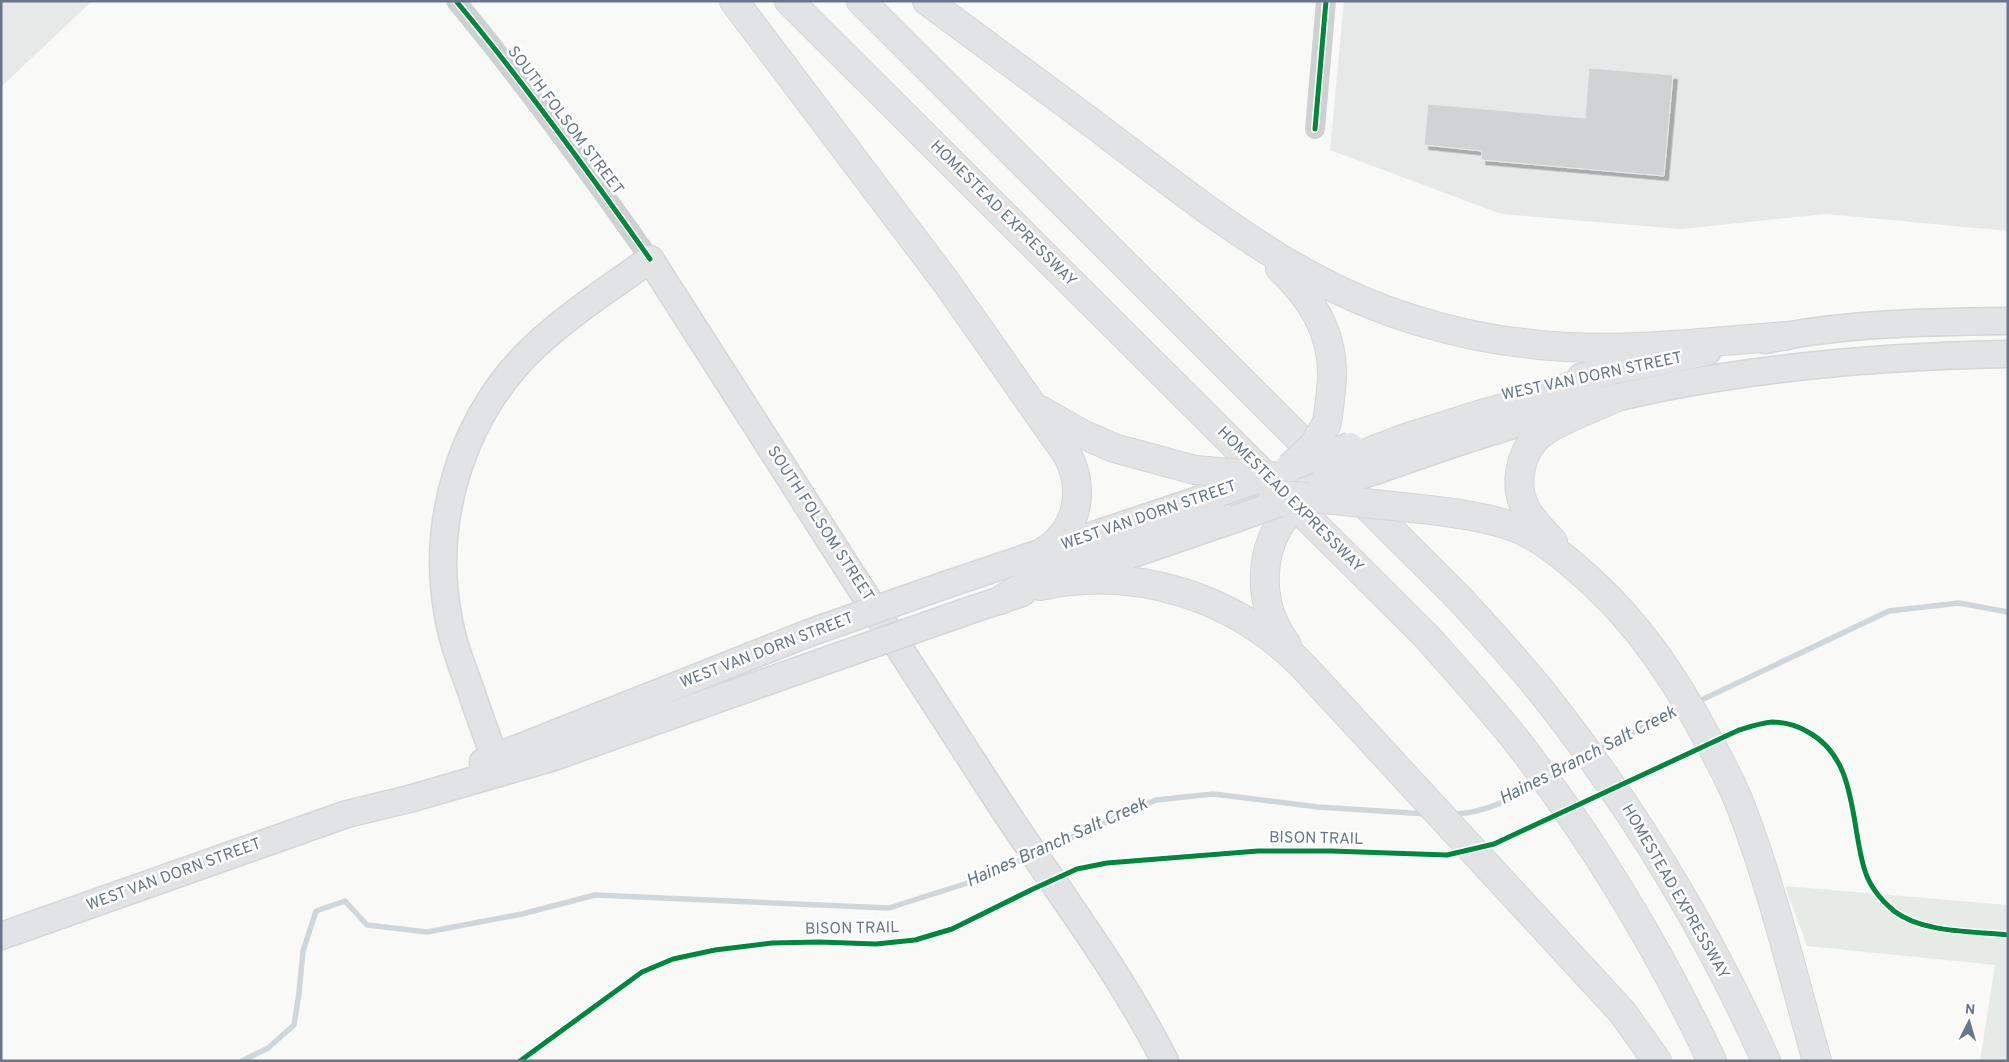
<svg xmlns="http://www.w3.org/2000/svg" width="2009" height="1062" font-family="Overpass,sans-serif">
<defs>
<filter id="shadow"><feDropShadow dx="4.5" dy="4.5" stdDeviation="0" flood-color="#0004"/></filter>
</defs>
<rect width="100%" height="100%" fill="#f9f9f8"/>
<g fill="#e7e9e9">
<polygon points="1,1 92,1 1,87"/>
<polygon points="1344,1 2008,1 2008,231 1826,214 1681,229 1501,214 1330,150"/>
</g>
<polygon fill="#e7ebe5" points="1785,886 2008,905 2008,1061 1980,1061 1995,965 1807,946"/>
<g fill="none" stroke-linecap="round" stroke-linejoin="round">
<g stroke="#d0d7db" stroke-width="5.5">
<polyline points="1695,703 1889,611 1959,603 2008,612"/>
<polyline points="1596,751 1638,730 1682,709"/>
<polyline points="1553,776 1584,758"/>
<path d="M1451 814C1482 815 1515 798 1540 783"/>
<polyline points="1041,851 1156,800 1213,794 1318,807 1427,814"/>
<polyline points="242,1061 268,1048 294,1025 299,993 303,951 316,911 345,901 367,925 427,932 522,914 595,895 889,908 977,880 1028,857"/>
</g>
</g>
<polygon fill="#d1d2d4" stroke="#e8e8e8" filter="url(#shadow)" points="1589,68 1673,75 1664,176 1481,160 1482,151 1424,145 1428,104 1585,118"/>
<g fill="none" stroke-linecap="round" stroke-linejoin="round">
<defs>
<g id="major">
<path d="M1765 340C1843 323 1928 322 2008 321"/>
<polyline points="1581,377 1707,352"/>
<path d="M1375 471C1415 457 1456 442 1497 430 1550 413 1611 398 1665 387 1779 365 1893 356 2008 354"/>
<polyline points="1089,569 1235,519"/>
<polyline points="948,584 1219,493"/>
<polyline points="965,612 1022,593"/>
<polyline points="483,762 809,633"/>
<path d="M500 772C490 745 480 718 471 691 462 666 452 641 448 615 431 523 460 424 525 356 561 319 608 290 650 259 765 439 880 620 997 799 1053 885 1118 968 1165 1061"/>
<polyline points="1,936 347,814 409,799 551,758 825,661"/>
</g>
<g id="highway">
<path d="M734 1 946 282 1068 456C1086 492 1077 533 1041 553"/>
<path d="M789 1 1428 638C1459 673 1491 708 1520 745 1595 843 1659 949 1712 1061"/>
<path d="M861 1 1459 598C1490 632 1521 665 1549 701 1635 811 1709 933 1766 1061"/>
<path d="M927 1C989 47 1051 92 1113 139 1177 187 1241 238 1311 276 1378 313 1455 336 1531 344 1616 354 1701 342 1786 336"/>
<path d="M1280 268C1310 297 1332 330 1332 373 1332 389 1329 407 1327 423"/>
<polyline points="1040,410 1082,434 1114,448 1195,470"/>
<polyline points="1361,457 1371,451 1405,438 1478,415 1544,397 1603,372"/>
<polyline points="1268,476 1341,482"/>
<path d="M1412 508C1442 511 1476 515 1505 524 1537 533 1568 560 1592 582 1640 626 1675 679 1706 736 1719 759 1732 783 1741 807 1773 890 1793 976 1817 1061"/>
<path d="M1553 542C1544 532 1533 522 1526 509 1513 485 1520 449 1542 433 1561 419 1594 408 1615 398"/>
<path d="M1040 586C1136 565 1235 597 1303 666L1622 1012 1657 1061"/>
<polyline points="1001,600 1046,572 1203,515 1244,494"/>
<path d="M1287 645C1256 604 1257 545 1293 508"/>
</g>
</defs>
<use href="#major" stroke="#d5d6d7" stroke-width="29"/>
<use href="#highway" stroke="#d5d5d6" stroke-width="30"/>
<g stroke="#cfd0d2" stroke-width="20">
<path d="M456 1C525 84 588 171 650 259"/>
<polyline points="1315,129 1326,1"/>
</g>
<use href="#major" stroke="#e2e3e4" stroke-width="26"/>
<use href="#highway" stroke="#e2e3e4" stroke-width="28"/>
<defs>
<g id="major-bridge">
<polyline points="1290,467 1350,446"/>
<polyline points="1322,488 1375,471"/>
<polyline points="1219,493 1268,476"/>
<polyline points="1235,519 1299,496"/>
<polyline points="809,633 948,584"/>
<polyline points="825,661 965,612"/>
</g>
<g id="highway-bridge">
<polyline points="1290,467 1313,446 1327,423"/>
<polyline points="1195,470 1268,476"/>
<polyline points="1326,480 1361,457"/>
<polyline points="1273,495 1299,496"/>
<polyline points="1293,508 1305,497 1412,508"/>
</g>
</defs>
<use href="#major-bridge" stroke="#d5d6d7" stroke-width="29" stroke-linecap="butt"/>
<use href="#highway-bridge" stroke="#d5d5d6" stroke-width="30" stroke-linecap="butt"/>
<use href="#major-bridge" stroke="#e2e3e4" stroke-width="26"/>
<use href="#highway-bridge" stroke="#e2e3e4" stroke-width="28"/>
<defs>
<g id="cycleway">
<path d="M456 1C525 84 588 171 650 259"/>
<polyline points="1315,129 1326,1"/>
<path d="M520 1061 642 972 673 959 715 950 772 943 819 942 876 944 915 940 952 929 1033 889 1077 869 1107 863 1258 851H1331L1447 855 1494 844 1739 730C1749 727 1761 723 1772 722 1785 722 1798 726 1808 732 1858 759 1850 824 1865 871 1870 887 1881 900 1894 911 1922 933 1973 931 2008 935"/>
</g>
</defs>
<use href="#cycleway" stroke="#fff" stroke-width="8"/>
<use href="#cycleway" stroke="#00873e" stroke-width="5"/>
</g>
<g text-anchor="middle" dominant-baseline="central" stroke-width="5" stroke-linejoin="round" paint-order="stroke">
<g font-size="16" fill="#67768a" stroke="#fff">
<text transform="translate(565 121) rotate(53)">SOUTH FOLSOM STREET</text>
<text transform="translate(1003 214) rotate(45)">HOMESTEAD EXPRESSWAY</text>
<text transform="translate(1592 377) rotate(-12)">WEST VAN DORN STREET</text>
<text transform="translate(1290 500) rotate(45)">HOMESTEAD EXPRESSWAY</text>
<text transform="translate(1149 516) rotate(-19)">WEST VAN DORN STREET</text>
<text transform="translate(820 524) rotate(57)">SOUTH FOLSOM STREET</text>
<text transform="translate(767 651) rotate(-21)">WEST VAN DORN STREET</text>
<text transform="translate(1316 839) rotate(1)">BISON TRAIL</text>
<text transform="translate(174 875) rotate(-20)">WEST VAN DORN STREET</text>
<text transform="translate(1675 892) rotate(60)">HOMESTEAD EXPRESSWAY</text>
<text transform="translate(852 929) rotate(-1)">BISON TRAIL</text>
</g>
<g font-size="18" font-style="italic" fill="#637784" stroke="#fff">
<text transform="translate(1588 756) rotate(-27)">Haines Branch Salt Creek</text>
<text transform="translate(1057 843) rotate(-24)">Haines Branch Salt Creek</text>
</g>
</g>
<rect width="2009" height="1062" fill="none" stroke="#67768a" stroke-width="5"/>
<g transform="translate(1969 1022) rotate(5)" stroke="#ffffff" stroke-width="4" paint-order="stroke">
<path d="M0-4L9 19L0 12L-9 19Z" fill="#67768a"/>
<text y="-8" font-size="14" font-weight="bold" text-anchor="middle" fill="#67768a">N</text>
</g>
</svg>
